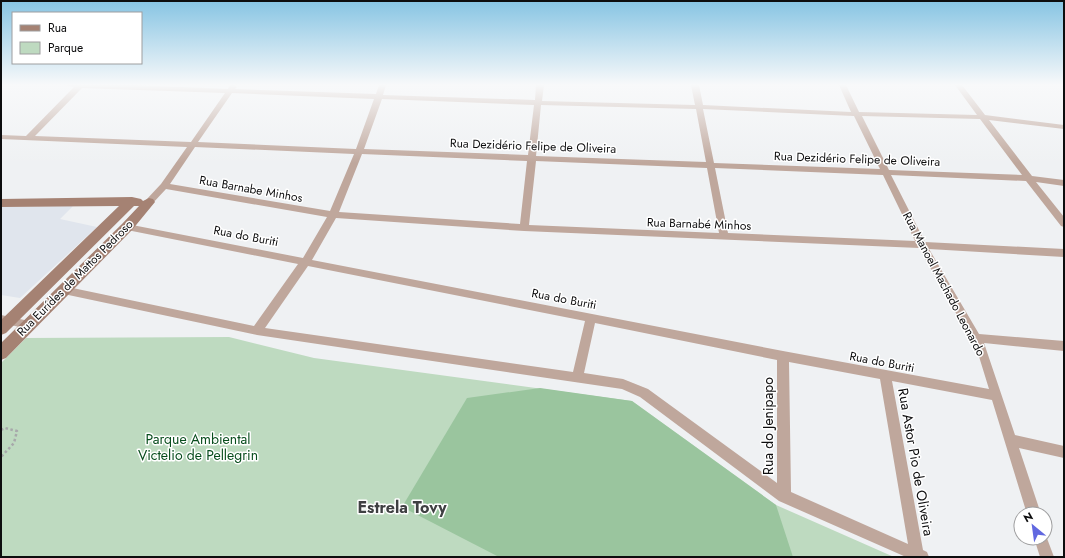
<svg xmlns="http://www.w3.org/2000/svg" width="1065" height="558" font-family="Jost,sans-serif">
<rect width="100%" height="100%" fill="#eff1f3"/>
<polygon fill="#e0e5ed" points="73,206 60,219 97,227 20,298 1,295 1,207"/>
<polygon fill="#bedac0" points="229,337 314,358 632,401 776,505 894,557 1,557 1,363 26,338"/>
<polygon fill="#9ac59e" points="540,388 632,401 776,505 793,557 499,557 402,507 467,398"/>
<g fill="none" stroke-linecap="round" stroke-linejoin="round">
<polyline stroke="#a7a8aa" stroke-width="2.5" stroke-dasharray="2.5 2.5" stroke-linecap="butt" points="1,430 5,428 17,431 14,443 1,457"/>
<g fill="#bfa79c" fill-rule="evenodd">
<path d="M64 85H134L228 89 230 85H235L237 87 235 89 376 94 379 85H386L383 95 535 100 536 85H544L542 101 695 105 691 85H699L703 105 851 112 839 85H846L859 112 977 115 955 85H962L985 115 1064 125V129L989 120 1032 176 1064 180V186L1036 182 1064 217V227L1061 226 1026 181 891 175 925 242 1064 249V257L929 249 979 334 1064 341V351L984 343 1015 435 1064 446V458L1019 448 1041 514H1027L992 400 892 381 923 550 927 552 929 557H906L779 501 640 397 622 389 257 335 59 293 58 290 59 287 63 286 254 326 298 264 127 230 124 229 122 227 124 225 127 224 303 258 327 217 166 189 152 204H146L145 202 146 200 161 184 187 147 1 139V135L26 136 74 87ZM82 88 225 93 191 142 35 136ZM232 93 374 99 356 149 198 142ZM382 99 534 105 528 155 364 149ZM541 105 696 109 706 162 536 156ZM703 109 854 116 880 169 714 163ZM862 116 980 119 1022 175 889 170ZM195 147 354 154 330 211 170 184ZM362 154 527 161 520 224 339 212ZM536 161 707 168 719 233 529 225ZM715 168 883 175 915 241 728 233ZM336 218 524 231 919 248 977 350 989 389 783 351 312 260ZM308 266 585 321 573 372 265 328ZM595 323 777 360V483L648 389 623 379 584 373ZM789 362 880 379 908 544 791 492Z"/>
<polygon points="1,315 29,321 33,322 34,325 33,328 29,329 1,323"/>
<polygon points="1045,533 1054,557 1040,557 1034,538 1045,538"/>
</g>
<polygon fill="#a58273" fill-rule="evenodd" points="132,197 141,199 143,201 149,198 153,199 155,202 132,230 6,358 1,360 1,343 122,224 139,206 134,206 6,333 1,335 1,320 119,206 1,207 1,199"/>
</g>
<linearGradient id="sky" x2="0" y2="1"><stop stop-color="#86c4e3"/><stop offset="0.52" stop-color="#f8f9fa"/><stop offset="1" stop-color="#f8f9fa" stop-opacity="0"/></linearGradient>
<rect width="1065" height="163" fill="url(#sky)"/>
<g text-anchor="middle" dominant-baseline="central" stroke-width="3" stroke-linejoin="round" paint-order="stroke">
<g font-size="12" fill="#0d0d0e" stroke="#fff">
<text transform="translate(533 146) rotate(2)">Rua Dezidério Felipe de Oliveira</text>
<text transform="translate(857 159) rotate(2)">Rua Dezidério Felipe de Oliveira</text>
<text transform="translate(251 189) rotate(10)">Rua Barnabe Minhos</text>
<text transform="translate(699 224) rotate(2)">Rua Barnabé Minhos</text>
<text transform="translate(246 236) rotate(11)">Rua do Buriti</text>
<text transform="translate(75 278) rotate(-45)">Rua Eurídes de Mattos Pedroso</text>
<text transform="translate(944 284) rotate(62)">Rua Manoel Machado Leonardo</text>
<text transform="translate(564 299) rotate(11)">Rua do Buriti</text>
<text transform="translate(882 362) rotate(11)">Rua do Buriti</text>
</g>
<g font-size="14" fill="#0d0d0e" stroke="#fff">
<text transform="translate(768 426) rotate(-90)">Rua do Jenipapo</text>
<text transform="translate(916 462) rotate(80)">Rua Astor Pio de Oliveira</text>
</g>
<g font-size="14" fill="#074c1c" stroke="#fff">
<text x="198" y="439">Parque Ambiental<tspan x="198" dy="16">Victelio de Pellegrin</tspan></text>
</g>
<g font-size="16" font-weight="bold" fill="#3f4042" stroke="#fff">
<text x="402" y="507">Estrela Tovy</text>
</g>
</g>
<rect width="1065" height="558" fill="none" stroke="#0d0d0e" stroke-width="4"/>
<rect x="12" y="12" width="130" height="52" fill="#ffffff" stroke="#9e9e9f"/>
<rect x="20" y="25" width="20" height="6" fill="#a58273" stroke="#9e9e9f"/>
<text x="48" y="32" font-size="12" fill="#0d0d0e">Rua</text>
<rect x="20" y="42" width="20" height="12" fill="#bedac0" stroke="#9e9e9f"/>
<text x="48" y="52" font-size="12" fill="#0d0d0e">Parque</text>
<g transform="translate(1033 526) rotate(331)"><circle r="19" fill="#ffffff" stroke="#9e9e9f"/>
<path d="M0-3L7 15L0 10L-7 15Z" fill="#6168e0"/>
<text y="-6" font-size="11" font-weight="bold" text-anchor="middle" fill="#0d0d0e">N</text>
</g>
</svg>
